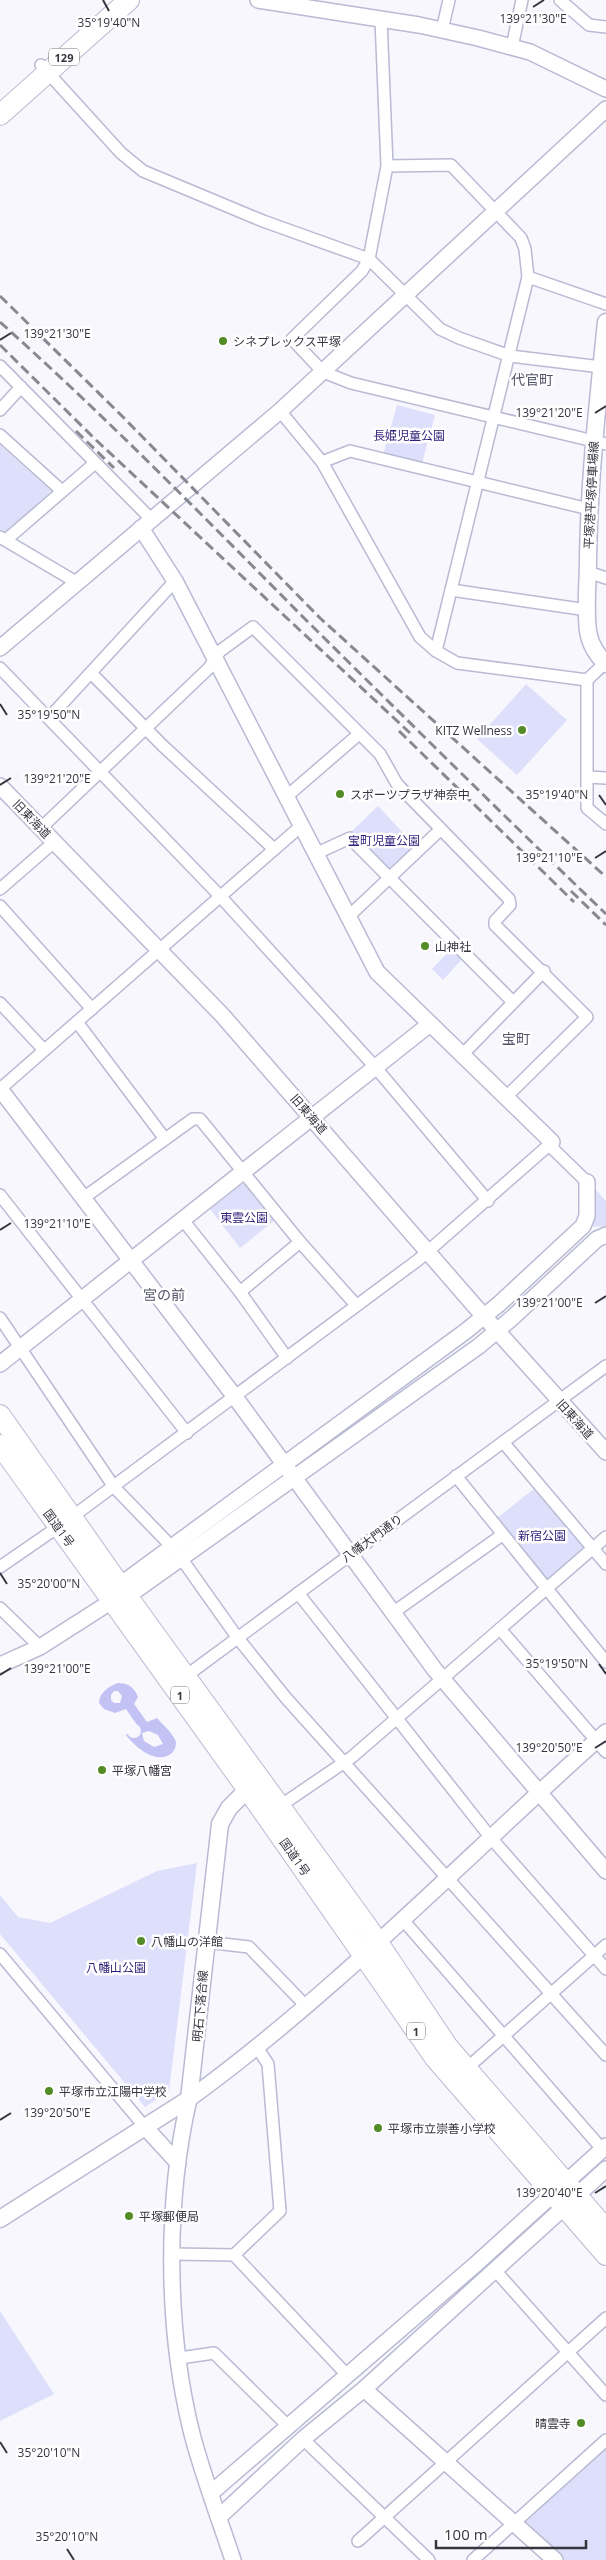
<svg xmlns="http://www.w3.org/2000/svg" width="606" height="2560" font-family="'Open Sans','Noto Sans JP',sans-serif">
<rect width="100%" height="100%" fill="#f7f7fd"/>
<g fill="#dedffb">
<polygon points="397,405 435,415 422,463 383,455"/>
<polygon points="0,445 51,491 7,533 0,529"/>
<polygon points="526,684 567,720 517,775 477,739"/>
<polygon points="378,806 417,848 390,873 351,832"/>
<polygon points="452,948 463,958 443,980 432,969"/>
<polygon points="242,1184 245,1184 275,1220 240,1248 210,1209"/>
<polygon points="596,1190 606,1201 606,1226 593,1227"/>
<polygon points="535,1488 585,1547 585,1550 548,1580 496,1519"/>
<polygon points="197,1863 169,2091 145,2107 0,1934 0,1895 18,1917 50,1923 157,1871"/>
<polygon points="0,2311 54,2394 0,2421"/>
<polygon points="606,2447 606,2560 561,2560 519,2523"/>
</g>
<path fill="#c2c3f4" fill-rule="evenodd" d="M118 1683C128 1683 134 1687 138 1697L134 1704 147 1722 157 1718C163 1725 173 1733 176 1742 176 1746 175 1750 172 1753 157 1766 135 1747 126 1735L137 1725 126 1709 115 1713 104 1709 99 1703C99 1693 109 1686 118 1683ZM114 1691H118L122 1696 120 1703H114L111 1700V1695ZM149 1731 158 1735 163 1744 154 1747 144 1741 142 1733Z"/>
<circle fill="#f7f7fd" cx="134" cy="1731" r="7"/>
<g fill="none" stroke-linecap="round" stroke-linejoin="round">
<defs>
<g id="minor">
<polyline points="560,0 589,25 606,27"/>
<polyline points="381,19 387,166 369,259 362,271 292,339 323,372 351,383 606,444"/>
<polyline points="442,30 449,0"/>
<polyline points="512,47 522,0"/>
<polyline points="41,65 121,153 143,171 263,221 369,259 440,329 459,338 510,356 601,367"/>
<polyline points="387,166 451,165 521,238 525,249 528,277 436,651"/>
<polyline points="528,277 606,304"/>
<polyline points="0,366 151,519"/>
<polyline points="0,410 21,387"/>
<polyline points="280,411 322,462 420,637 436,651 457,663 587,680"/>
<polyline points="0,435 62,491"/>
<polyline points="322,462 350,451 589,509"/>
<polyline points="0,537 76,582"/>
<polyline points="6,540 95,463"/>
<polyline points="588,572 606,578"/>
<polyline points="451,590 587,610"/>
<polyline points="605,663 587,680 587,808 606,824"/>
<polyline points="0,668 220,896 376,1068 488,1201"/>
<polyline points="92,674 162,745 274,849"/>
<polyline points="49,718 175,581"/>
<polyline points="588,777 606,778"/>
<polyline points="286,797 359,734"/>
<polyline points="41,828 209,668 220,651 253,627 380,754 397,784 509,899 510,905 495,921 495,925 587,1017 506,1097"/>
<polyline points="315,854 350,838 513,1002"/>
<polyline points="0,889 54,842"/>
<polyline points="0,906 92,1009"/>
<polyline points="348,917 440,830"/>
<polyline points="0,1003 44,1050"/>
<polyline points="77,1022 165,1139"/>
<polyline points="462,1055 544,971"/>
<polyline points="0,1089 301,826"/>
<polyline points="0,1195 187,1433"/>
<polyline points="82,1199 193,1119 200,1119 300,1242 356,1305"/>
<polyline points="183,1220 240,1292 287,1358"/>
<polyline points="240,1292 300,1242"/>
<polyline points="0,1318 114,1487 171,1546"/>
<polyline points="503,1442 606,1564"/>
<polyline points="456,1476 606,1662"/>
<polyline points="72,1517 418,1260 549,1145 587,1182"/>
<polyline points="181,1558 237,1637 286,1698 606,2055"/>
<polyline points="0,1567 58,1527"/>
<polyline points="298,1593 491,1838 606,1969"/>
<polyline points="0,1608 40,1647"/>
<polyline points="394,1612 502,1535"/>
<polyline points="500,1629 606,1752"/>
<polyline points="186,1676 606,1366"/>
<polyline points="280,1806 352,1757 606,1537"/>
<polyline points="403,1920 602,2149"/>
<polyline points="206,1942 249,1947 305,2005"/>
<polyline points="0,1954 144,2126"/>
<polyline points="256,2046 268,2064 280,2211 234,2255 347,2375"/>
<polyline points="466,2069 606,1945"/>
<polyline points="173,2254 234,2255"/>
<polyline points="494,2269 606,2395"/>
<polyline points="180,2358 214,2353 289,2427"/>
<polyline points="303,2439 429,2560"/>
<polyline points="358,2541 606,2318"/>
<polyline points="473,2560 606,2440"/>
</g>
<g id="tertiary">
<polyline points="258,0 419,25 478,38 530,52 606,89"/>
<polyline points="141,528 175,581 377,972 552,1142 549,1145"/>
<polyline points="0,648 280,411 606,109"/>
<polyline points="0,786 223,1016 473,1304 606,1452"/>
<polyline points="0,1089 235,1397 435,1670 606,1871"/>
<polyline points="0,1364 430,1024"/>
<polyline points="116,1593 120,1585 466,1331 499,1304 583,1226 587,1216 587,1182"/>
<polyline points="0,1665 40,1647 112,1601 128,1596 479,1346 512,1318 597,1239 606,1235"/>
<polyline points="144,2126 178,2163"/>
<polyline points="364,2389 555,2560"/>
<polyline points="211,2493 476,2264 606,2146"/>
<polyline points="219,2517 303,2439 364,2389 606,2169"/>
<path d="M233 2560C219 2518 203 2476 192 2434 166 2330 165 2203 189 2099 339 1990 467 1855 606 1732"/>
</g>
<g id="secondary">
<path d="M606 322C598 401 589 479 588 559 588 582 585 607 588 631 590 645 597 655 606 664"/>
<polyline points="0,2219 189,2099 220,1824 229,1808 251,1786 251,1781"/>
</g>
<g id="trunk">
<polyline points="0,115 129,0"/>
<polyline points="0,1415 138,1611 369,1929 448,2047 606,2229"/>
<polyline points="0,1445 248,1790 435,2058 606,2255"/>
</g>
</defs>
<use href="#minor" stroke="#b9bad3" stroke-width="14"/>
<use href="#tertiary" stroke="#b9bad3" stroke-width="18"/>
<use href="#secondary" stroke="#b9bad3" stroke-width="19"/>
<use href="#trunk" stroke="#b9bad3" stroke-width="22"/>
<use href="#minor" stroke="#fff" stroke-width="11"/>
<use href="#tertiary" stroke="#fff" stroke-width="15"/>
<use href="#secondary" stroke="#fff" stroke-width="16"/>
<use href="#trunk" stroke="#fff" stroke-width="20"/>
<g stroke="#888891" stroke-width="3" stroke-dasharray="10 5" stroke-linecap="butt">
<polyline points="0,296 122,416 320,618 606,877"/>
<path d="M0 322C105 416 203 516 302 616 403 716 504 816 606 914"/>
<polyline points="0,345 96,440 410,733"/>
<polyline points="76,431 114,468"/>
<polyline points="399,731 574,902"/>
<polyline points="571,891 606,925"/>
</g>
</g>
<path fill="none" stroke="#363640" stroke-width="2" d="M103 0 109 11M533 7 544 0M0 340 11 333M595 413 606 406M0 704 7 715M0 785 11 778M599 795 606 805M595 858 606 851M0 1230 11 1223M595 1303 606 1296M0 1573 7 1584M599 1664 606 1674M0 1675 11 1668M595 1748 606 1741M0 2120 11 2113M595 2193 606 2186M0 2442 7 2453M67 2549 74 2560"/>
<g fill="#538b26" stroke="#fff" stroke-width="2">
<circle cx="223" cy="341" r="5"/>
<circle cx="522" cy="730" r="5"/>
<circle cx="340" cy="794" r="5"/>
<circle cx="425" cy="946" r="5"/>
<circle cx="102" cy="1770" r="5"/>
<circle cx="141" cy="1941" r="5"/>
<circle cx="49" cy="2091" r="5"/>
<circle cx="378" cy="2128" r="5"/>
<circle cx="129" cy="2216" r="5"/>
<circle cx="581" cy="2423" r="5"/>
</g>
<g text-anchor="middle" dominant-baseline="central" stroke-width="5" stroke-linejoin="round" paint-order="stroke">
<g fill="#fff" stroke="#727279" stroke-width="1">
<rect x="49" y="48.5" width="30" height="17" rx="4"/>
<rect x="171" y="1686.5" width="18" height="17" rx="4"/>
<rect x="407" y="2022.5" width="18" height="17" rx="4"/>
</g>
<g font-size="11" font-weight="bold" fill="#363640">
<text x="64" y="57">129</text>
<text x="180" y="1695">1</text>
<text x="416" y="2031">1</text>
</g>
<g font-size="12" fill="#363640" stroke="#fff" text-anchor="start">
<text x="233" y="341">シネプレックス平塚</text>
<text x="512" y="730" text-anchor="end">KITZ Wellness</text>
<text x="350" y="794">スポーツプラザ神奈中</text>
<text x="435" y="946">山神社</text>
<text x="112" y="1770">平塚八幡宮</text>
<text x="151" y="1941">八幡山の洋館</text>
<text x="59" y="2091">平塚市立江陽中学校</text>
<text x="388" y="2128">平塚市立崇善小学校</text>
<text x="139" y="2216">平塚郵便局</text>
<text x="571" y="2423" text-anchor="end">晴雲寺</text>
</g>
<g font-size="12" fill="#311e79" stroke="#fff">
<text x="409" y="435">長姫児童公園</text>
<text x="384" y="840">宝町児童公園</text>
<text x="244" y="1217">東雲公園</text>
<text x="542" y="1535">新宿公園</text>
<text x="116" y="1967">八幡山公園</text>
</g>
<g font-size="12" fill="#363640" stroke="#fff">
<text transform="translate(591 495) rotate(-87)">平塚港平塚停車場線</text>
<text transform="translate(32 819) rotate(46)">旧東海道</text>
<text transform="translate(309 1114) rotate(49)">旧東海道</text>
<text transform="translate(575 1419) rotate(48)">旧東海道</text>
<text transform="translate(59 1528) rotate(54)">国道1号</text>
<text transform="translate(372 1538) rotate(-36)">八幡大門通り</text>
<text transform="translate(295 1857) rotate(55)">国道1号</text>
<text transform="translate(200 2006) rotate(-85)">明石下落合線</text>
</g>
<g font-size="14" fill="#54556a" stroke="#fff">
<text x="532" y="379">代官町</text>
<text x="516" y="1038">宝町</text>
<text x="164" y="1294">宮の前</text>
</g>
</g>
<g font-size="12" text-anchor="middle" fill="#363640" stroke="#fff" stroke-width="5" stroke-linejoin="round" paint-order="stroke">
<text x="533" y="23">139°21'30"E</text>
<text x="109" y="27">35°19'40"N</text>
<text x="57" y="338">139°21'30"E</text>
<text x="549" y="417">139°21'20"E</text>
<text x="49" y="719">35°19'50"N</text>
<text x="57" y="783">139°21'20"E</text>
<text x="557" y="799">35°19'40"N</text>
<text x="549" y="862">139°21'10"E</text>
<text x="57" y="1228">139°21'10"E</text>
<text x="549" y="1307">139°21'00"E</text>
<text x="49" y="1588">35°20'00"N</text>
<text x="557" y="1668">35°19'50"N</text>
<text x="57" y="1673">139°21'00"E</text>
<text x="549" y="1752">139°20'50"E</text>
<text x="57" y="2117">139°20'50"E</text>
<text x="549" y="2197">139°20'40"E</text>
<text x="49" y="2457">35°20'10"N</text>
<text x="67" y="2541">35°20'10"N</text>
</g>
<path d="M436 2540v8h150v-8" fill="none" stroke="#363640" stroke-width="2.5"/>
<text x="444" y="2540" font-size="15" fill="#363640" stroke="#ffffff" stroke-width="4" paint-order="stroke">100 m</text>
</svg>
